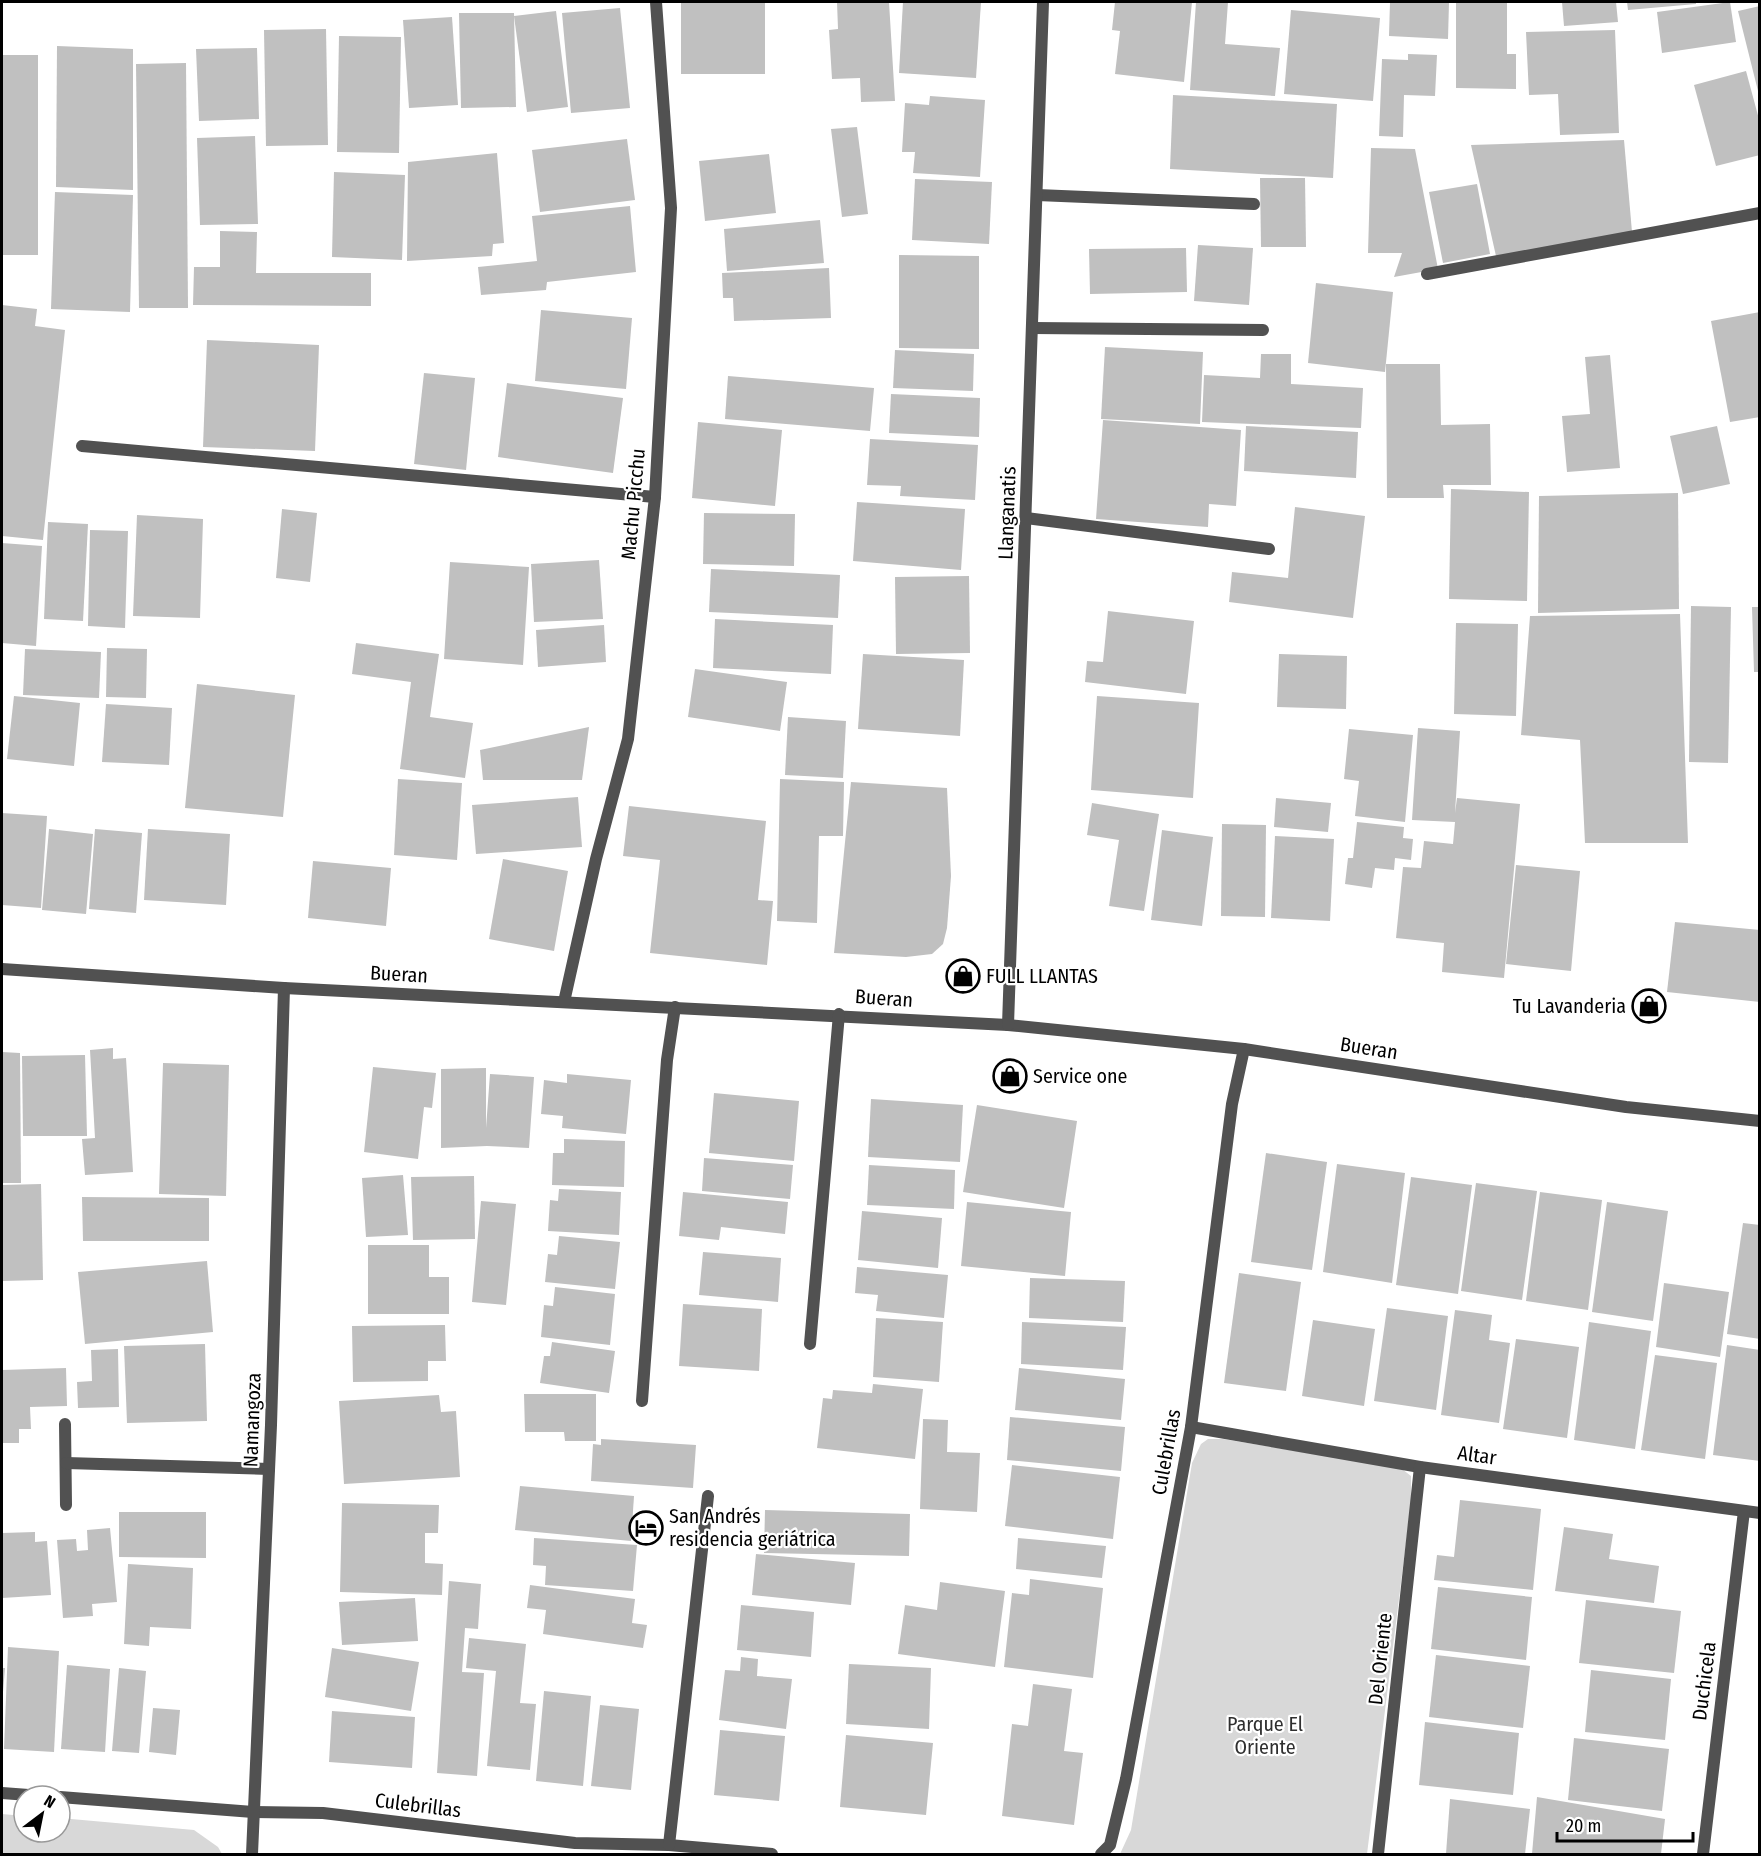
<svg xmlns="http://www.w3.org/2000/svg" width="1761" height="1856" font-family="'Fira Sans Condensed',sans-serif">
<rect width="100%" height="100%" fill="#fff"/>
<g fill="#d8d8d8">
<polygon points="1208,1439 1223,1439 1388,1466 1402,1469 1411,1476 1411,1503 1367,1854 1120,1854 1131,1830 1192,1463 1201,1444"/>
<polygon points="2,1814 24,1816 24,1832 60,1832 60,1818 194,1830 218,1847 222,1854 2,1854"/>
</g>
<g fill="#c0c0c0">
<rect x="681" y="2" width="84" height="72"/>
<polygon points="837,2 889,2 895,101 861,102 860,78 832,79 829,30 838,29"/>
<polygon points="903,2 981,2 976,78 899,73"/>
<polygon points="1115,2 1192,2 1184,82 1115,74 1120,31 1112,30"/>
<polygon points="1196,2 1228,2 1225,44 1280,48 1275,96 1190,90"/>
<polygon points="1390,2 1449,2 1448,39 1389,36"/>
<polygon points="1456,2 1507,2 1507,54 1516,54 1516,89 1456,88"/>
<polygon points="1562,2 1616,2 1618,22 1564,26"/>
<polygon points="1627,2 1696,2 1696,4 1628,10"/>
<polygon points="1730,2 1736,42 1662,53 1657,12"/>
<polygon points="1760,6 1760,95 1759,95 1738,11"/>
<polygon points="620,8 630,108 571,113 562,13"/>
<polygon points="1291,10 1380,18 1373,101 1284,94"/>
<polygon points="556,11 568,107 527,112 514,16"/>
<polygon points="459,13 514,13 516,107 461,108"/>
<polygon points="452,17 458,105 409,108 403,20"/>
<polygon points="326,29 328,145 266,146 264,30"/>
<polygon points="1615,30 1619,133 1560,135 1558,94 1529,95 1526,32"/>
<polygon points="339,36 401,37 399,153 337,152"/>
<polygon points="57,46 133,49 133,190 56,187"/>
<polygon points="257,48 259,119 199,121 196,49"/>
<polygon points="1408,54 1437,55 1435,96 1404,95 1403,137 1379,136 1382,59 1408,60"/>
<rect x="2" y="55" width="36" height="200"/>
<polygon points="186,63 188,308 139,308 136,64"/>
<polygon points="1746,71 1760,123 1760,155 1716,166 1694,85"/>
<polygon points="1173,95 1337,104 1333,178 1170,169"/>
<polygon points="930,96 985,100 980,177 913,173 915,152 902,152 905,103 929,105"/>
<polygon points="857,127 868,214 842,217 831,129"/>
<polygon points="255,136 258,224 200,225 197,138"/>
<polygon points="627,139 635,200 540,212 532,150"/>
<polygon points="1624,140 1632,232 1496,256 1471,145"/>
<polygon points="1371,148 1415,149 1438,269 1394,277 1402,253 1368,253"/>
<polygon points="497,153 504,243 493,244 492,256 407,261 408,162"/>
<polygon points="769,154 776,213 705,221 699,161"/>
<polygon points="334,172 405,175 402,260 332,257"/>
<polygon points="1260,178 1305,178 1306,247 1261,247"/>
<polygon points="915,179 992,182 989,244 912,240"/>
<polygon points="1477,184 1490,254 1443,263 1429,192"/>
<polygon points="55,192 133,195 130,312 51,309"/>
<polygon points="630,206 636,272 547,282 546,290 481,295 478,267 537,261 532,216"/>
<polygon points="820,220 824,263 727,271 724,229"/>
<polygon points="220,231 257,232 256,273 371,273 371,306 193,305 194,267 220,267"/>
<polygon points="1198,245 1253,248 1249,305 1194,301"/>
<polygon points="1186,248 1187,292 1090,294 1089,249"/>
<polygon points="899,255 979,256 979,349 899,348"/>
<polygon points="829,268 831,318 734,321 733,298 723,298 722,273"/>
<polygon points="1316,283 1393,292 1385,372 1308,363"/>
<polygon points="2,305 37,309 35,326 65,330 43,540 2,536"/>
<polygon points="541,310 632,318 626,389 535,381"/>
<polygon points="1760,312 1760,417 1730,422 1711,321"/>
<polygon points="207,340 319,345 315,451 203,447"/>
<polygon points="1105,347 1203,352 1200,424 1101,419"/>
<polygon points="895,350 974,354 973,391 893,388"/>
<polygon points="1261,354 1291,354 1291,384 1363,388 1361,428 1202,422 1204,375 1260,378"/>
<polygon points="1610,355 1620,468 1567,472 1562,416 1590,414 1585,357"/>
<polygon points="1386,364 1440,364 1441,425 1490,424 1491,485 1443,485 1444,498 1387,498"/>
<polygon points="424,373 475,378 466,470 414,464"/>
<polygon points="728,376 874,388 870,431 725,419"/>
<polygon points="507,383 623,398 613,473 498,457"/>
<polygon points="891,394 980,398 979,437 889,433"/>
<polygon points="1103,420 1241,430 1236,506 1209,504 1208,527 1096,519"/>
<polygon points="698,422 782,430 775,506 692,498"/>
<polygon points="1246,426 1358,432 1356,478 1244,471"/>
<polygon points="1717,426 1730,484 1683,494 1670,436"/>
<polygon points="870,439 978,445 975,500 900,496 901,486 867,485"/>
<polygon points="1451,489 1529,492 1527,601 1449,599"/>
<polygon points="1678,493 1679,609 1538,613 1539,496"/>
<polygon points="857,502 965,509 961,570 853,561"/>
<polygon points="1295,507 1365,516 1353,618 1229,602 1232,572 1288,578"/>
<polygon points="282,509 317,513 310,582 276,578"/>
<polygon points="704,513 795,514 794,566 703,564"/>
<polygon points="137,515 203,519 200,618 133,616"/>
<polygon points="48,522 88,524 83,621 44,619"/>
<polygon points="90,530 128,531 125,628 88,626"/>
<polygon points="2,543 42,546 36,646 2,643"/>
<polygon points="599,560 603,619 534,622 531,564"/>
<polygon points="450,562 529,567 523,665 444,659"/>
<polygon points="711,569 840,575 838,618 709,612"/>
<polygon points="969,576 970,653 896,654 895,577"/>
<polygon points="1691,606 1731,607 1728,763 1689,762"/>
<polygon points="1752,607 1760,607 1760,672 1754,672"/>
<polygon points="1108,611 1194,621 1186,694 1085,682 1087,661 1103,662"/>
<polygon points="1680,614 1688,843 1585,843 1580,740 1521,735 1530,616"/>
<polygon points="715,619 833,625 831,674 713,668"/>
<polygon points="1456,623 1518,624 1516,716 1454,714"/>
<polygon points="604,625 606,662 538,667 536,630"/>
<polygon points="356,643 439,654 430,717 473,723 465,778 400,769 411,682 352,674"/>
<polygon points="107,648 147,649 146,698 106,697"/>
<polygon points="25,649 101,652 99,698 23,695"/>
<polygon points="863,654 964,660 960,736 858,729"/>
<polygon points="1279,654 1347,656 1346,709 1277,707"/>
<polygon points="695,669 787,682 780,731 688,717"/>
<polygon points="197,684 295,695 283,817 185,808"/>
<polygon points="14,696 80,703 74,766 7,759"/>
<polygon points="1097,696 1199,703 1193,798 1091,790"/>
<polygon points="106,704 172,708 169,765 102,762"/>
<polygon points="788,717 846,721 843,778 785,775"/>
<polygon points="589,727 582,780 483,780 480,750"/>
<polygon points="1418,728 1460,731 1455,813 1457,798 1520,804 1504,978 1442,972 1444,943 1396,938 1403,867 1421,868 1424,841 1453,844 1455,822 1412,820"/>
<polygon points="1349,729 1413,735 1405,822 1355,816 1359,781 1344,779"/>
<polygon points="398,779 462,783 457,860 394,855"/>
<polygon points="780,779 844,782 843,836 819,836 817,923 777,921"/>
<polygon points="851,782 947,788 951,876 947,928 943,944 932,954 906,957 834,953"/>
<polygon points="578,797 582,847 476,854 472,805"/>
<polygon points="1276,798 1331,803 1328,832 1274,827"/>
<polygon points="1092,803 1159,814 1144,911 1109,906 1119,840 1087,835"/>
<polygon points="629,806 766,821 758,900 773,901 767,965 650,953 660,860 623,856"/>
<polygon points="2,813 47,816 41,908 2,905"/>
<polygon points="1357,822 1404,827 1403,838 1413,839 1411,860 1395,858 1394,870 1375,868 1372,888 1345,884 1348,858 1353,858"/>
<polygon points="1222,824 1266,825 1265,917 1221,916"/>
<polygon points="49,829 93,834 86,914 42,910"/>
<polygon points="95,829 142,833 136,913 89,909"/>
<polygon points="148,829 230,834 226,905 144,900"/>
<polygon points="1162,830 1213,837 1202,926 1151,920"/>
<polygon points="1275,836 1334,839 1330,921 1271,918"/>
<polygon points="503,859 568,871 554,951 489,939"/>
<polygon points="313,861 391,868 386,926 308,918"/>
<polygon points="1516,865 1580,871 1571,971 1506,964"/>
<polygon points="1675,922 1760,930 1760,1002 1667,992"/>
<polygon points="113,1048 113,1059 126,1058 133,1172 85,1175 82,1139 95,1138 90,1050"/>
<polygon points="2,1052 20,1053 21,1183 2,1183"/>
<polygon points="85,1055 87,1136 23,1136 22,1056"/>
<polygon points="163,1063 229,1065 226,1196 159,1194"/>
<polygon points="373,1067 436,1073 432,1108 424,1107 418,1159 364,1152"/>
<polygon points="486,1068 486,1128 490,1074 534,1077 529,1148 487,1146 441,1148 441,1069"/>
<polygon points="567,1074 631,1080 626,1134 562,1128 563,1116 541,1114 544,1080 567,1083"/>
<polygon points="714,1093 799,1101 794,1161 709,1153"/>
<polygon points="871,1099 963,1105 960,1162 868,1157"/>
<polygon points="977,1105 1077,1121 1064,1208 963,1192"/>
<polygon points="564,1139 625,1141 624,1187 552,1185 553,1153 564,1153"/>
<polygon points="1266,1153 1327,1162 1312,1270 1251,1262"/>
<polygon points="704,1158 793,1165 790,1199 702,1191"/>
<polygon points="1337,1164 1405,1173 1392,1283 1323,1272"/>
<polygon points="869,1165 955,1170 954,1209 867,1205"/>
<polygon points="403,1175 408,1235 366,1237 362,1178"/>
<polygon points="474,1176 475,1239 413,1240 411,1177"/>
<polygon points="1411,1177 1472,1185 1458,1294 1396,1285"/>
<polygon points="1476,1183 1537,1191 1522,1300 1461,1291"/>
<polygon points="41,1184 43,1280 2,1281 2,1185"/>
<polygon points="559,1189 621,1192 619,1235 548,1231 550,1200 558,1201"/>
<polygon points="683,1192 788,1202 785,1234 721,1227 719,1240 679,1236"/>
<polygon points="1540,1192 1602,1200 1588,1310 1526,1301"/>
<polygon points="82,1197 209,1198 209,1241 83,1241"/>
<polygon points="481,1201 516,1204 506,1305 472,1302"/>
<polygon points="967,1202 1071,1212 1065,1276 961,1266"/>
<polygon points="1607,1202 1668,1211 1653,1321 1592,1312"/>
<polygon points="862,1211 942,1218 938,1268 858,1260"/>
<polygon points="1743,1223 1760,1225 1760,1339 1727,1334"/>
<polygon points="559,1236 620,1242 615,1289 545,1282 548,1254 557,1255"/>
<polygon points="368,1245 429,1245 429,1277 449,1277 449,1314 368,1314"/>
<polygon points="703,1252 781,1258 778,1302 699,1295"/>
<polygon points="207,1261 213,1332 85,1344 78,1272"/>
<polygon points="857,1267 948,1275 944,1318 876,1311 878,1295 855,1293"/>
<polygon points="1239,1273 1301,1282 1286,1391 1224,1383"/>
<polygon points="1030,1278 1125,1281 1123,1322 1029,1318"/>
<polygon points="1664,1283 1729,1292 1720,1357 1656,1347"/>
<polygon points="555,1287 615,1294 610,1345 541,1337 544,1305 553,1306"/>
<polygon points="683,1304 762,1309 759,1371 679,1366"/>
<polygon points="1387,1308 1448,1316 1436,1410 1374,1401"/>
<polygon points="1455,1310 1492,1315 1489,1340 1510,1343 1499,1423 1441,1415"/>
<polygon points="876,1318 943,1322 939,1382 873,1377"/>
<polygon points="1313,1320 1375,1329 1364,1406 1302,1396"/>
<polygon points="1022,1322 1126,1327 1123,1370 1021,1364"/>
<polygon points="1589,1322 1651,1331 1635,1449 1574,1440"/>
<polygon points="445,1325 446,1361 428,1361 428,1381 353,1382 352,1326"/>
<polygon points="1516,1339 1579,1347 1567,1438 1503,1429"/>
<polygon points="552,1342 615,1351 609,1393 540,1383 544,1356 550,1356"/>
<polygon points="205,1344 207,1421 127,1423 124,1346"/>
<polygon points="1727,1345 1760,1350 1760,1461 1713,1455"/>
<polygon points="118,1349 119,1407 78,1408 77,1382 92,1381 91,1350"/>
<polygon points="1655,1355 1717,1363 1705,1459 1641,1450"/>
<polygon points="66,1368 67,1406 30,1407 31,1429 19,1429 19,1443 2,1443 2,1370"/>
<polygon points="1019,1368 1125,1379 1121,1420 1015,1410"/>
<polygon points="873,1384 923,1389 915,1459 817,1448 823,1398 832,1399 833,1390 872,1393"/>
<polygon points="524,1394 596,1394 596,1441 565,1441 564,1432 525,1432"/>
<polygon points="439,1395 441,1412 456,1411 460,1477 344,1484 339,1401"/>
<polygon points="1010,1417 1125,1427 1121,1471 1007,1460"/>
<polygon points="923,1419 948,1420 947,1452 980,1453 977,1512 920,1509"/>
<polygon points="601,1439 696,1445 693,1488 591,1481 593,1444 601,1445"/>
<polygon points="1012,1465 1120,1477 1113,1539 1005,1526"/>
<polygon points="520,1486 634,1496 631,1541 515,1530"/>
<polygon points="1460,1500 1541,1509 1533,1590 1434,1580 1437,1555 1454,1557"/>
<polygon points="342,1503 439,1505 438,1533 425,1533 425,1563 443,1564 442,1595 340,1592"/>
<polygon points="765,1510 910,1514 909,1556 764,1553"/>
<polygon points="119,1512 206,1512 206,1558 119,1557"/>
<polygon points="1564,1527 1613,1534 1609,1559 1659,1566 1654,1603 1555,1591"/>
<polygon points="110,1528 117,1602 92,1604 93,1616 63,1618 57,1540 76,1539 77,1551 88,1550 87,1530"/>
<polygon points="35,1532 35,1542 47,1541 51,1595 2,1598 2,1533"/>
<polygon points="534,1538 637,1545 633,1591 545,1585 546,1566 533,1565"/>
<polygon points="1018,1538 1106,1546 1102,1578 1016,1569"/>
<polygon points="756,1554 855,1563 851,1605 752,1595"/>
<polygon points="128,1564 193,1568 191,1629 150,1627 149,1646 124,1644"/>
<polygon points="1030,1579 1103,1588 1093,1678 1004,1667 1012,1593 1029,1595"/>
<polygon points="449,1581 481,1584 478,1629 465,1628 462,1672 484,1673 477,1776 437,1773"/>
<polygon points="940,1582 1005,1591 995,1667 898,1654 905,1605 937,1610"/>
<polygon points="530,1585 635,1599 632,1623 647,1625 643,1648 543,1634 546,1610 527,1608"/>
<polygon points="1438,1587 1532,1597 1526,1660 1431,1649"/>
<polygon points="415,1598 418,1641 342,1645 339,1602"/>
<polygon points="1586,1600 1681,1611 1674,1673 1579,1663"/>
<polygon points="741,1605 814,1612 811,1657 737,1650"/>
<polygon points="469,1638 526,1644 520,1703 536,1704 530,1770 487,1766 496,1671 466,1668"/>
<polygon points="8,1647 59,1651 54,1752 4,1749"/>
<polygon points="332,1648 419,1662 411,1711 325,1697"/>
<polygon points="1436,1655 1530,1666 1523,1728 1429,1717"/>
<polygon points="741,1657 758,1659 757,1676 792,1679 786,1729 719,1720 725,1670 740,1671"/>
<polygon points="849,1664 931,1668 929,1729 846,1724"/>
<polygon points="67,1665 110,1669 105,1752 61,1749"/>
<polygon points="2,1668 5,1668 3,1692 2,1692"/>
<polygon points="119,1668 146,1671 139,1753 112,1751"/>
<polygon points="1591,1670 1671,1679 1665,1740 1585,1732"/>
<polygon points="1033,1684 1072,1689 1064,1751 1083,1753 1074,1825 1002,1816 1012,1724 1028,1726"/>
<polygon points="544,1691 591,1696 583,1786 536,1781"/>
<polygon points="600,1705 639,1709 631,1790 591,1786"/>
<polygon points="153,1708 180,1710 176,1755 149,1752"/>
<polygon points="332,1711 415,1717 412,1768 329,1762"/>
<polygon points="1425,1722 1519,1733 1513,1795 1419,1785"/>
<polygon points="720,1730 785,1736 779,1801 714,1795"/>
<polygon points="846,1735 933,1743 926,1815 840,1807"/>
<polygon points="1574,1738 1669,1749 1662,1811 1568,1800"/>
<polygon points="1537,1797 1665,1819 1661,1854 1532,1854"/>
<polygon points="1450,1799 1530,1809 1525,1854 1446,1854"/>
</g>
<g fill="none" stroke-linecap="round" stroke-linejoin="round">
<g stroke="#515151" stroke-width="12">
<polyline points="1037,195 1254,204"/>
<polyline points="1033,328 1263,330"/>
<polyline points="1026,518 1269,549"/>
<polyline points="65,1424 66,1505"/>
<polyline points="66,1463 269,1469"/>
</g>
<g stroke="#515151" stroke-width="12">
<polyline points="1427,274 1760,213"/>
<polyline points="82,446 655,497"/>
<polyline points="2,969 284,988 1008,1025 1244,1049 1626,1107 1760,1121"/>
<polyline points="564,1002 596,859 628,739 655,497 671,208 656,2"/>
<polyline points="1008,1025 1043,2"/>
<polyline points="810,1344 839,1014"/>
<polyline points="642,1401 667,1060 675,1007"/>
<polyline points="1191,1427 1420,1467 1760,1513"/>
<polyline points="2,1793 42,1796"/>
<polyline points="60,1797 253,1812 323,1813 575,1843 669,1845 772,1854"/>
<polyline points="669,1845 708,1496"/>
<polyline points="252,1854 271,1425 284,988"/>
<polyline points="1101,1854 1110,1845 1126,1779 1191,1427 1232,1104 1244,1049"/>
<polyline points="1378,1854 1420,1467"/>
<polyline points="1703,1854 1744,1511"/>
</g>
</g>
<defs>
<symbol id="shop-ring" viewBox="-11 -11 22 22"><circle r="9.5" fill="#fff" stroke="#000" stroke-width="1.5"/><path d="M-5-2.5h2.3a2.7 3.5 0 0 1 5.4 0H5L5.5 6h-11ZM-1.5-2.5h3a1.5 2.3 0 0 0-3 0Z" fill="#000"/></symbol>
<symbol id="hotel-ring" viewBox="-11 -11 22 22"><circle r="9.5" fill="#fff" stroke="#000" stroke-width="1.5"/><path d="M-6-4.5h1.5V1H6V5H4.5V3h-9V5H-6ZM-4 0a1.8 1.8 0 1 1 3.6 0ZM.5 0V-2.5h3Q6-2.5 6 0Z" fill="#000"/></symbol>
</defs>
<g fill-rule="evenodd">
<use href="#shop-ring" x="944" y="957" width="38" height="38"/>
<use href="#shop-ring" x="1630" y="987" width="38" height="38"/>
<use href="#shop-ring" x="991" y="1057" width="38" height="38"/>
<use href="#hotel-ring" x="627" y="1509" width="38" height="38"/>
</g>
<g text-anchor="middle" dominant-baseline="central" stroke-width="4.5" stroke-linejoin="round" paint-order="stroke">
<g font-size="20" fill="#000" stroke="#fff">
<text transform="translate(633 504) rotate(-85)">Machu Picchu</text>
<text transform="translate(1007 513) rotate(-88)">Llanganatis</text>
<text transform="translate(399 974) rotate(3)">Bueran</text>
<text transform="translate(884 998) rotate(4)">Bueran</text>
<text transform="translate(1369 1048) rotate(9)">Bueran</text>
<text transform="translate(252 1420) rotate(-88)">Namangoza</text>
<text transform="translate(1166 1452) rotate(-80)">Culebrillas</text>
<text transform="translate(1477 1455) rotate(8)">Altar</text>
<text transform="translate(1380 1659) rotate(-84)">Del Oriente</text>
<text transform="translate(1704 1681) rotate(-83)">Duchicela</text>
<text transform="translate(418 1805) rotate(7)">Culebrillas</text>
</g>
<g font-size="20" fill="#000" stroke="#fff" text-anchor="start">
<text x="986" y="976">FULL LLANTAS</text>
<text x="1626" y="1006" text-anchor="end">Tu Lavanderia</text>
<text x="1033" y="1076">Service one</text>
<text x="669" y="1516">San Andrés<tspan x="669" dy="23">residencia geriátrica</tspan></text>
</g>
<g font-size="20" fill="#2f2f2f" stroke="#fff">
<text x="1265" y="1724">Parque El<tspan x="1265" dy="23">Oriente</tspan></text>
</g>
</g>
<rect width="1761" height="1856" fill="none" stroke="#000000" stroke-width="6"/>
<g transform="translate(42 1814) rotate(32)"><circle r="28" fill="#ffffff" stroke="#999999" stroke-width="1.5"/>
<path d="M0-4.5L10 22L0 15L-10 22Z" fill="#000000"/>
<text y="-9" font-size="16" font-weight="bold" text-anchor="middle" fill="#000000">N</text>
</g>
<path d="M1557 1832v9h136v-9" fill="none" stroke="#000000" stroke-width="3"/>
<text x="1566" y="1832" font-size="18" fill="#000000" stroke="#ffffff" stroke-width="4.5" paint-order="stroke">20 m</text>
</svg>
